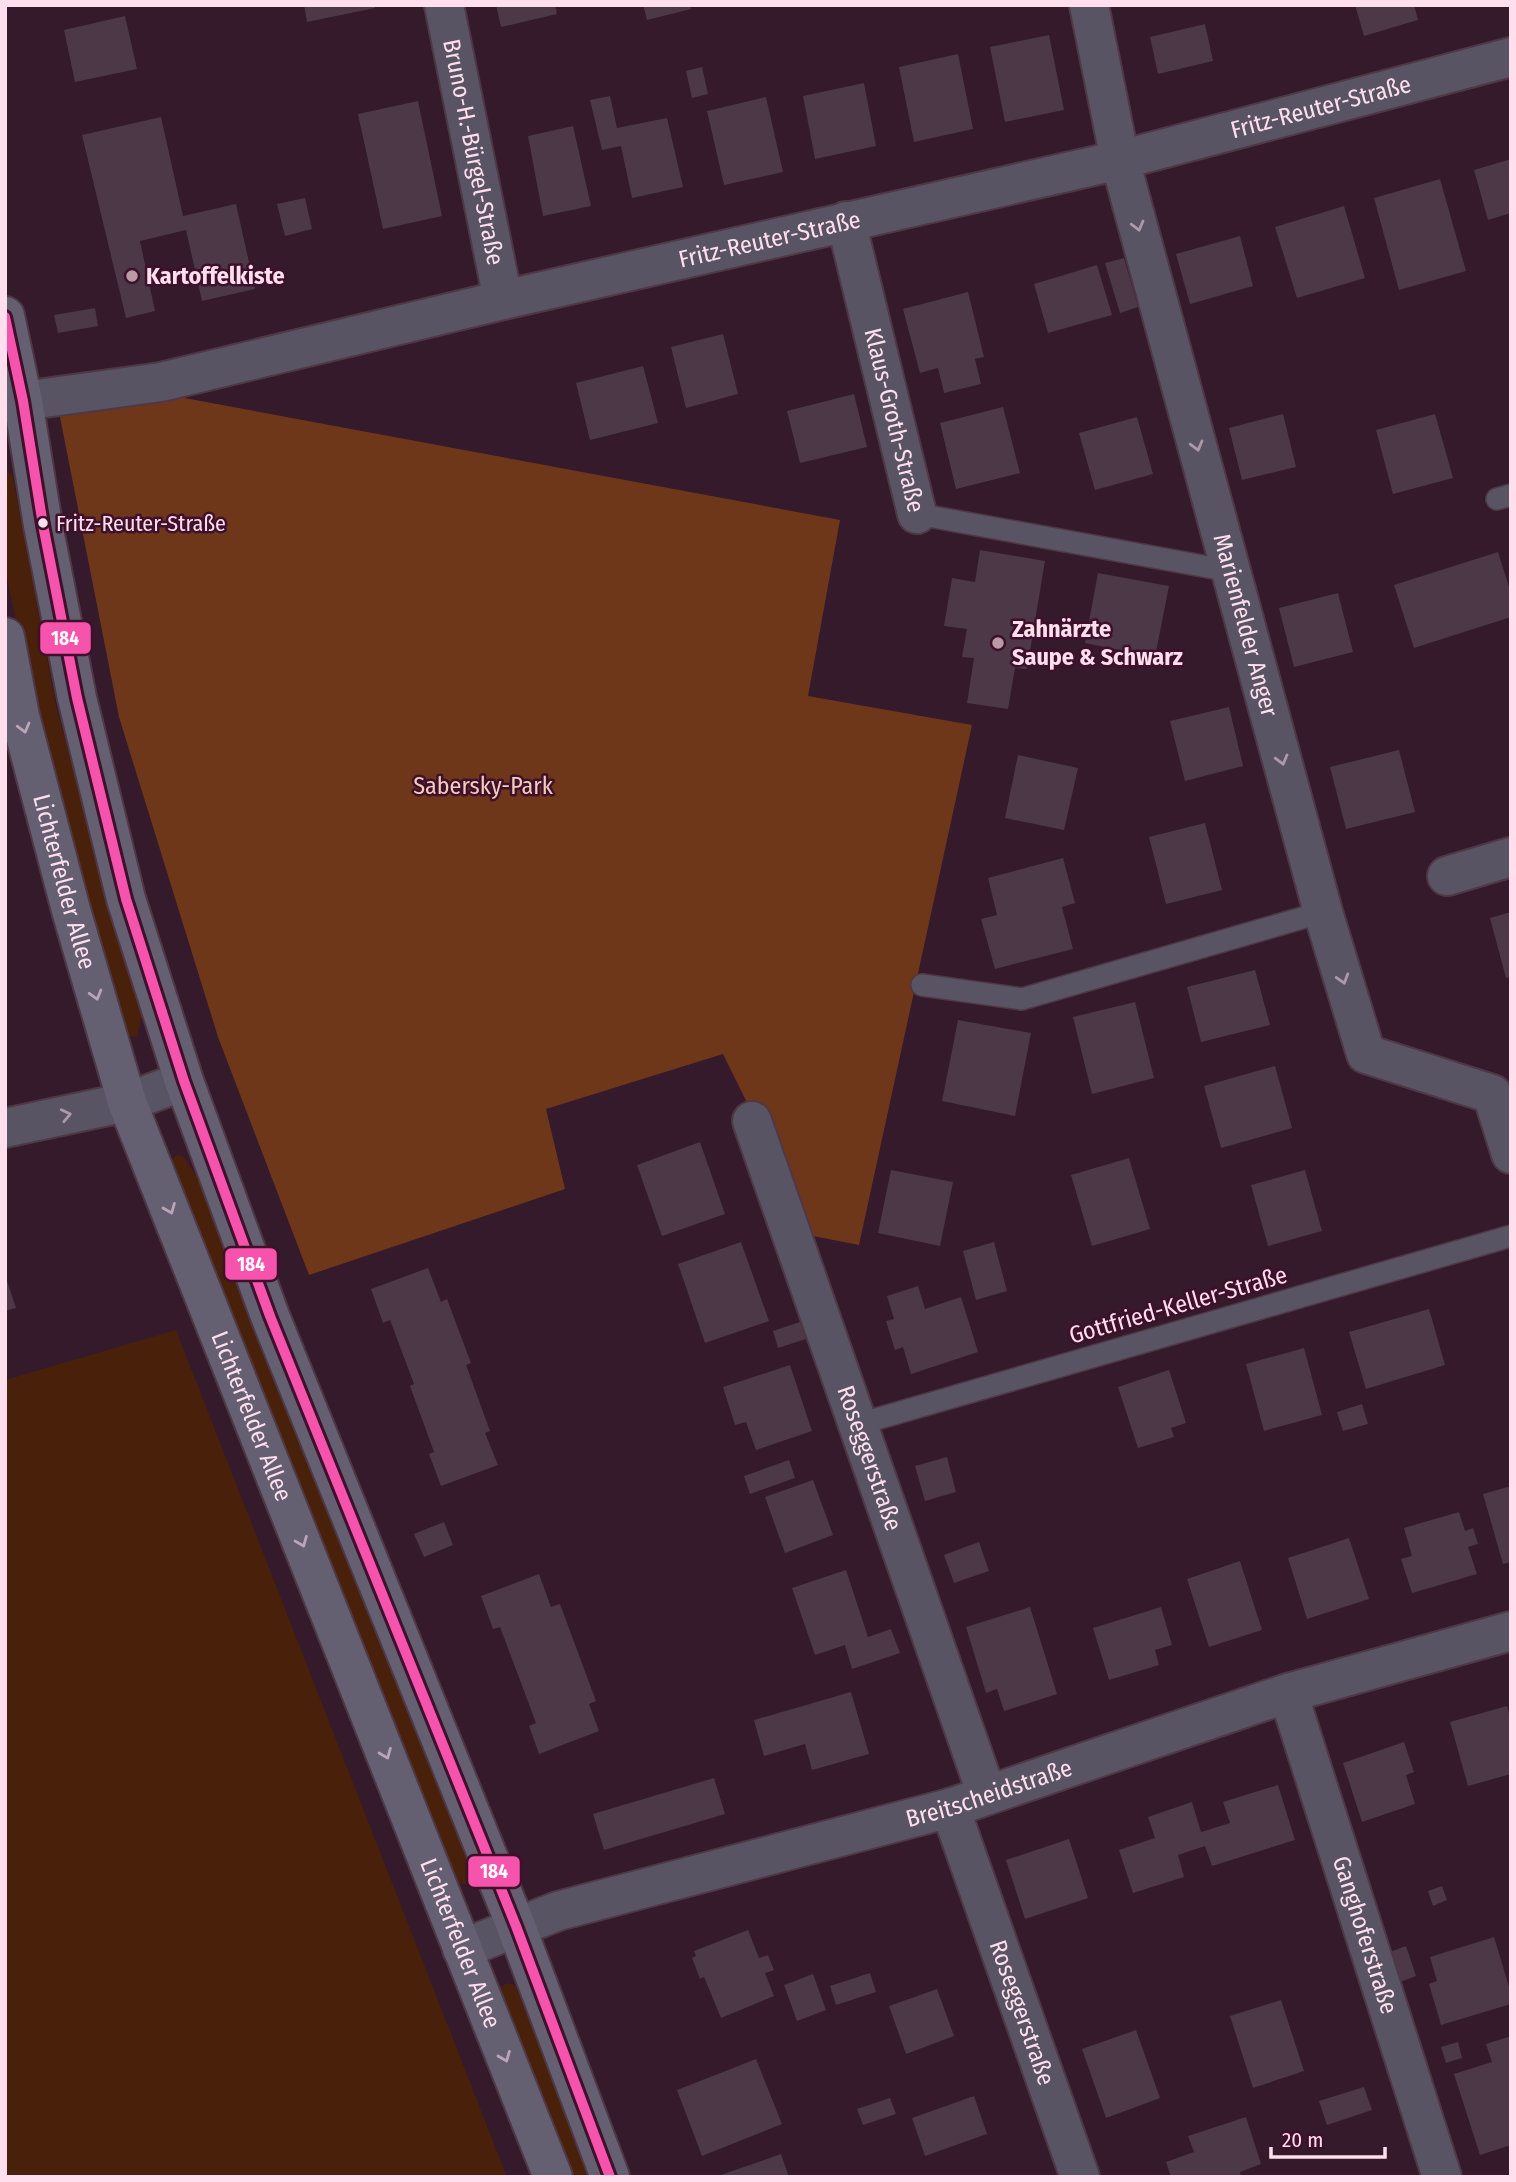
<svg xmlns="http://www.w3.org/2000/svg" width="1516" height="2182" font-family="'Fira Sans Condensed',sans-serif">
<rect width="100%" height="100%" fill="#341a2a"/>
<g fill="#49200a">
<polygon points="5,470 12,475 18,503 56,706 104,883 143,1012 137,1036 132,1037 123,1031 34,708 5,568"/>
<polygon points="179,1155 184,1157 198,1179 430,1769 474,1873 471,1883 461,1884 455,1880 321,1545 173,1165 172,1159 175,1156"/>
<polygon points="176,1330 507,2177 5,2177 5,1380"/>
<polygon points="507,1983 515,1985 592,2177 564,2177 495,1991"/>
</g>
<polygon fill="#6f371a" points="152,392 840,520 808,696 972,725 859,1245 813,1236 723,1054 546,1109 565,1189 309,1275 218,1037 119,717 59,412"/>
<g fill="#4c3847">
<polygon points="304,5 374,5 375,8 307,22"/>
<polygon points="496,5 555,5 557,14 501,27"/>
<polygon points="643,5 690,5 691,9 647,20"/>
<polygon points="1355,5 1414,5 1418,20 1364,36"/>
<polygon points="125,16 137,69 75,82 64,30"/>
<polygon points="1205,24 1213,61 1158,74 1150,37"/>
<polygon points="1049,35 1064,110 1005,122 990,47"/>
<polygon points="958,54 973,129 914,142 899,67"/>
<polygon points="702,67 708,94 692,98 686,71"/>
<polygon points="864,83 876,146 815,159 803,96"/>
<polygon points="610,96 617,128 667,118 683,187 632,198 621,146 602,150 590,100"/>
<polygon points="766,97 783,172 724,185 707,111"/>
<polygon points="418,101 442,216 383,229 358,114"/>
<polygon points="161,117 183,216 236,204 255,289 202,301 186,230 140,241 155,311 126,318 82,135"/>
<polygon points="573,126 591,206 543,216 528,136"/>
<polygon points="1511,159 1511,213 1488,220 1474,170"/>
<polygon points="1440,179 1466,271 1399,290 1374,198"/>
<polygon points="305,198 312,229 285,236 277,204"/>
<polygon points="1344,206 1365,278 1297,298 1275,227"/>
<polygon points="1240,236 1253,286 1190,304 1176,254"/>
<polygon points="1124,258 1138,307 1120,313 1105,263"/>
<polygon points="1097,265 1112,315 1048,333 1034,284"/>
<polygon points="968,292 984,357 975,359 981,384 944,393 938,368 920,373 903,309"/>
<polygon points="95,308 98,326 58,333 54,315"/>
<polygon points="723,334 738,394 686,408 671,347"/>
<polygon points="643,366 658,423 590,440 576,383"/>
<polygon points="854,394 867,447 800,463 787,411"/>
<polygon points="1003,407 1020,473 956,489 940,423"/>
<polygon points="1283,414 1296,467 1242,480 1229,428"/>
<polygon points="1435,414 1453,478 1393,494 1376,430"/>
<polygon points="1137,417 1153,474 1095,490 1079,433"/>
<polygon points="980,550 1045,561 1027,669 1015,668 1008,709 967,703 974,658 962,657 967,629 944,626 952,578 975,582"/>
<polygon points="1498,552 1511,593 1511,617 1414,648 1394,585"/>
<polygon points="1098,573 1169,586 1155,657 1085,643"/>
<polygon points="1338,593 1353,652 1294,667 1279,608"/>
<polygon points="1229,707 1243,766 1185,781 1170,721"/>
<polygon points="1399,750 1415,812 1346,829 1330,767"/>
<polygon points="1018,755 1078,768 1064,830 1005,818"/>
<polygon points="1205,823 1222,890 1166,904 1149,837"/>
<polygon points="1063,858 1075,903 1062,907 1073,949 995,969 981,919 997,915 988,878"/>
<polygon points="1511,912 1511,977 1506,978 1490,918"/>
<polygon points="1255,970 1270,1025 1201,1042 1187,987"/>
<polygon points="1135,1002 1154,1078 1092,1094 1073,1017"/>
<polygon points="958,1020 1031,1033 1015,1116 942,1101"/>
<polygon points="1275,1066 1292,1128 1221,1148 1204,1086"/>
<polygon points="700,1142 725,1214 662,1236 637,1165"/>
<polygon points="1129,1158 1150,1229 1092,1246 1071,1175"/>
<polygon points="891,1170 953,1182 940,1246 878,1233"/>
<polygon points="1305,1170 1322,1231 1268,1246 1251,1185"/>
<polygon points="741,1242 769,1321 705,1343 678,1264"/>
<polygon points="994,1242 1007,1291 976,1300 963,1251"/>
<polygon points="428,1268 441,1302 447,1299 471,1363 466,1365 490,1431 485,1433 498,1465 441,1486 429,1454 434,1452 410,1386 414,1384 390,1320 383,1323 371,1289"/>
<polygon points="5,1275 16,1308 5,1311"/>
<polygon points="918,1286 925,1309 961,1297 978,1352 911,1374 903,1347 895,1350 886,1321 894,1319 887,1296"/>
<polygon points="1429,1309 1445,1365 1366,1389 1349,1332"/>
<polygon points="800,1322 806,1339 778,1348 773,1331"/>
<polygon points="1304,1348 1322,1415 1264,1431 1246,1364"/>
<polygon points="790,1365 812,1431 756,1450 746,1422 735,1425 723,1387"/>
<polygon points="1169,1370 1186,1423 1171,1428 1174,1437 1138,1448 1118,1387"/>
<polygon points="1362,1404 1368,1424 1343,1431 1337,1412"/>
<polygon points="947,1457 956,1492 925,1501 915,1466"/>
<polygon points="789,1460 795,1478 750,1494 744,1476"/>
<polygon points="813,1480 833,1535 785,1553 765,1497"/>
<polygon points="1511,1486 1511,1562 1503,1564 1483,1494"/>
<polygon points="1459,1512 1465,1531 1473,1528 1478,1544 1468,1547 1477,1574 1412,1593 1401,1559 1412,1556 1404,1528"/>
<polygon points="444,1522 453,1545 424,1557 414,1534"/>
<polygon points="1349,1538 1369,1599 1307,1619 1288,1558"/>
<polygon points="979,1542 989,1571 954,1583 944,1555"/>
<polygon points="1240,1561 1262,1630 1209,1647 1187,1579"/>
<polygon points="846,1570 868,1637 891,1629 900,1653 852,1669 845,1645 815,1655 792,1588"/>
<polygon points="539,1574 551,1607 560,1604 596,1701 589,1704 599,1731 539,1754 529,1726 536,1723 500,1627 493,1629 481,1596"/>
<polygon points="1030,1607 1057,1694 1004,1711 997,1689 986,1693 966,1627"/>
<polygon points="1161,1607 1172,1645 1155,1650 1159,1665 1109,1680 1093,1628"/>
<polygon points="851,1692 869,1754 812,1770 805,1744 764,1756 754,1720"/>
<polygon points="1507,1706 1511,1721 1511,1774 1468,1786 1450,1722"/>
<polygon points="1404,1742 1414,1772 1406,1775 1415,1804 1362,1822 1343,1763"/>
<polygon points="714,1778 725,1814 604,1850 593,1814"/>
<polygon points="1278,1785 1295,1840 1212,1866 1205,1846 1178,1855 1184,1877 1133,1893 1119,1850 1155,1838 1148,1817 1192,1802 1201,1832 1230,1823 1223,1802"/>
<polygon points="1069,1839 1088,1898 1025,1919 1006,1860"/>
<polygon points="1442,1886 1447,1900 1433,1906 1428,1891"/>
<polygon points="748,1930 759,1958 768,1955 774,1970 765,1973 774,1996 721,2018 704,1977 700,1979 692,1958 696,1956 694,1951"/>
<polygon points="1494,1937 1511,1993 1511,2004 1441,2025 1429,1984 1437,1981 1430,1957"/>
<polygon points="1406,1946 1416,1976 1400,1982 1390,1952"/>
<polygon points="870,1973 876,1992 836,2005 830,1986"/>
<polygon points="813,1974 826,2010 797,2021 784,1985"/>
<polygon points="937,1989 954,2036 906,2054 889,2006"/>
<polygon points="1281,2000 1304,2071 1253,2088 1230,2016"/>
<polygon points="1136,2030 1160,2098 1106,2118 1082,2049"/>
<polygon points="1511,2036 1511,2145 1480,2155 1454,2074 1492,2062 1486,2044"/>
<polygon points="1458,2042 1462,2058 1446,2063 1441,2047"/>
<polygon points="756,2059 782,2124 702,2156 677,2090"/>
<polygon points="1364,2087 1372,2110 1327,2125 1319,2101"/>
<polygon points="974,2096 987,2134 925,2156 912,2118"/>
<polygon points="890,2098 896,2114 863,2125 857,2109"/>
<polygon points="1246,2117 1261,2164 1240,2172 1241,2177 1171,2177 1166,2162 1194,2152 1188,2136"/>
<polygon points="781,2154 789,2177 719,2177 718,2176"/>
</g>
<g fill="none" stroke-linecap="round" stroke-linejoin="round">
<defs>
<g id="service">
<polyline points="1497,499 1511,495"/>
<polyline points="917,514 1230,571"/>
<polyline points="922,985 1022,999 1323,912"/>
<polyline points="859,1424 1511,1236"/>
</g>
<g id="minor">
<path id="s1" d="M444 5 503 300"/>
<path id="s2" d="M1089 5 1120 160 1323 912 1366 1054 1492 1094 1511 1154"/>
<path id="s3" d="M846 221 917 514"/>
<path id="s4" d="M5 393 23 401 161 382 503 300 1120 160 1511 57"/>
<polyline points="1447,876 1511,857"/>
<path id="s5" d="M752 1121 987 1795"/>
<polyline points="5,1128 127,1102 184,1081"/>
<path id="s6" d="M1288 1693 1442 2177"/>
<path id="s7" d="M950 1808 1080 2177"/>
<path id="s8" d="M462 1949 558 1911 950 1808 1288 1693 1511 1631"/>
</g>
<g id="secondary">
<polyline points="5,316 23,401 43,525 77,698 126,899 184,1081 270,1316 516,1926 610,2177"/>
<path id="s9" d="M5 637 20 716 71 910 127 1102 553 2177"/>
</g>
</defs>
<use href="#service" stroke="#4f3845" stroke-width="24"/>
<use href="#minor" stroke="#4f3845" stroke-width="42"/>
<use href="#secondary" stroke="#4f3845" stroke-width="42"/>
<use href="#service" stroke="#595464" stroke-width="21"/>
<use href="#minor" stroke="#595464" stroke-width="38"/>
<use href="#secondary" stroke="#645f71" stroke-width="38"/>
<defs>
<polyline id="bus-1" points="5,317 23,401 43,525 77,698 126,899 184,1081 270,1316 516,1926 610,2177"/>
</defs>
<use href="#bus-1" stroke="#3f102b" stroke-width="16"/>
<use href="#bus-1" stroke="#f653ac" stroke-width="10"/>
</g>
<defs><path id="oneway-chevron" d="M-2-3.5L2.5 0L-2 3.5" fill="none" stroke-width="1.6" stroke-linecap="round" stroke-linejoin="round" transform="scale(1.75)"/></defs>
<g stroke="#ac9aa9">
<use href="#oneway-chevron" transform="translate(1138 226) rotate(75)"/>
<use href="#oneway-chevron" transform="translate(1197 446) rotate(75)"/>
<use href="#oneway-chevron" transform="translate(1282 760) rotate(75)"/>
<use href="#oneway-chevron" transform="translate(1343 979) rotate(73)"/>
<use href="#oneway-chevron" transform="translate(66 1115) rotate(-12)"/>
</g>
<g stroke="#b9a5b6">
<use href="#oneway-chevron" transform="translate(24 728) rotate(75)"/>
<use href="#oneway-chevron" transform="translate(96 995) rotate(74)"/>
<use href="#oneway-chevron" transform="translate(170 1209) rotate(68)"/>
<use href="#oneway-chevron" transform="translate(302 1542) rotate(68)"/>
<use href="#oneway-chevron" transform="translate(386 1754) rotate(68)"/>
<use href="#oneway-chevron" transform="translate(505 2057) rotate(68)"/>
</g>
<g fill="#b89aa9" stroke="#3f102b" stroke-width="2.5">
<circle cx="132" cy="276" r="7"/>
<circle cx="998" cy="643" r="7"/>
</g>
<circle fill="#ffdfee" stroke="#3f102b" stroke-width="2.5" cx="43" cy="523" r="6"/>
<g text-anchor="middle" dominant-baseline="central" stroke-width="5" stroke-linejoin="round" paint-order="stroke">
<g font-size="22" fill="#ffdfee" stroke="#3f102b" text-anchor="start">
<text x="56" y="523">Fritz-Reuter-Straße</text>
</g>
<g font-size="24" fill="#ffdfee" stroke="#3f102b">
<text stroke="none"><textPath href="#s4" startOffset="1351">Fritz-Reuter-Straße</textPath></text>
<text stroke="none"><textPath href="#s1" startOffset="150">Bruno-H.-Bürgel-Straße</textPath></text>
<text stroke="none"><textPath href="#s4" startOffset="784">Fritz-Reuter-Straße</textPath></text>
<text stroke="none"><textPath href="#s3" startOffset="205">Klaus-Groth-Straße</textPath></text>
<text stroke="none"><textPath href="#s2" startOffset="640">Marienfelder Anger</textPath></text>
<text stroke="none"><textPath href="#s9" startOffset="252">Lichterfelder Allee</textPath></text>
<text transform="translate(1178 1305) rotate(-16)">Gottfried-Keller-Straße</text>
<text stroke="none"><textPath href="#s9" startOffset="819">Lichterfelder Allee</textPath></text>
<text stroke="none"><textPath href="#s5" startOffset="357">Roseggerstraße</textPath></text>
<text stroke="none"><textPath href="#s8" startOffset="550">Breitscheidstraße</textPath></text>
<text stroke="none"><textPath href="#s6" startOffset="254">Ganghoferstraße</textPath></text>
<text stroke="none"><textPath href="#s9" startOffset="1386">Lichterfelder Allee</textPath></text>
<text stroke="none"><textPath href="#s7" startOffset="217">Roseggerstraße</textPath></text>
</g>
<g font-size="24" font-weight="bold" fill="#ffdfee" stroke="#3f102b" text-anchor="start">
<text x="146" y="276">Kartoffelkiste</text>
<text x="1012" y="629">Zahnärzte<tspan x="1012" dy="28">Saupe &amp; Schwarz</tspan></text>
</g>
<g font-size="24" fill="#f3cdba" stroke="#3f102b">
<text x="483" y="786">Sabersky-Park</text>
</g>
</g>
<g stroke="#3f102b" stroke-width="2.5">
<rect x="39" y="621" width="53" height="34" rx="7" fill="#f653ac"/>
<rect x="224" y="1247" width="54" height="34" rx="7" fill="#f653ac"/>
<rect x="467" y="1855" width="54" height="33" rx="7" fill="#f653ac"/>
</g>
<g font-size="19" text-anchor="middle" font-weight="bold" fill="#fff">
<text x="65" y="645">184</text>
<text x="251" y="1271">184</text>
<text x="494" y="1878">184</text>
</g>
<rect width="1516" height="2182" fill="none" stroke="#ffdfee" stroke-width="14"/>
<path d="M1271 2147v10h114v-10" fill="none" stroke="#ffdfee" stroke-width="3.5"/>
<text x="1282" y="2147" font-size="21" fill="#ffdfee" stroke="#3f102b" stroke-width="5" paint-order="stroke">20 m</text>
</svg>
